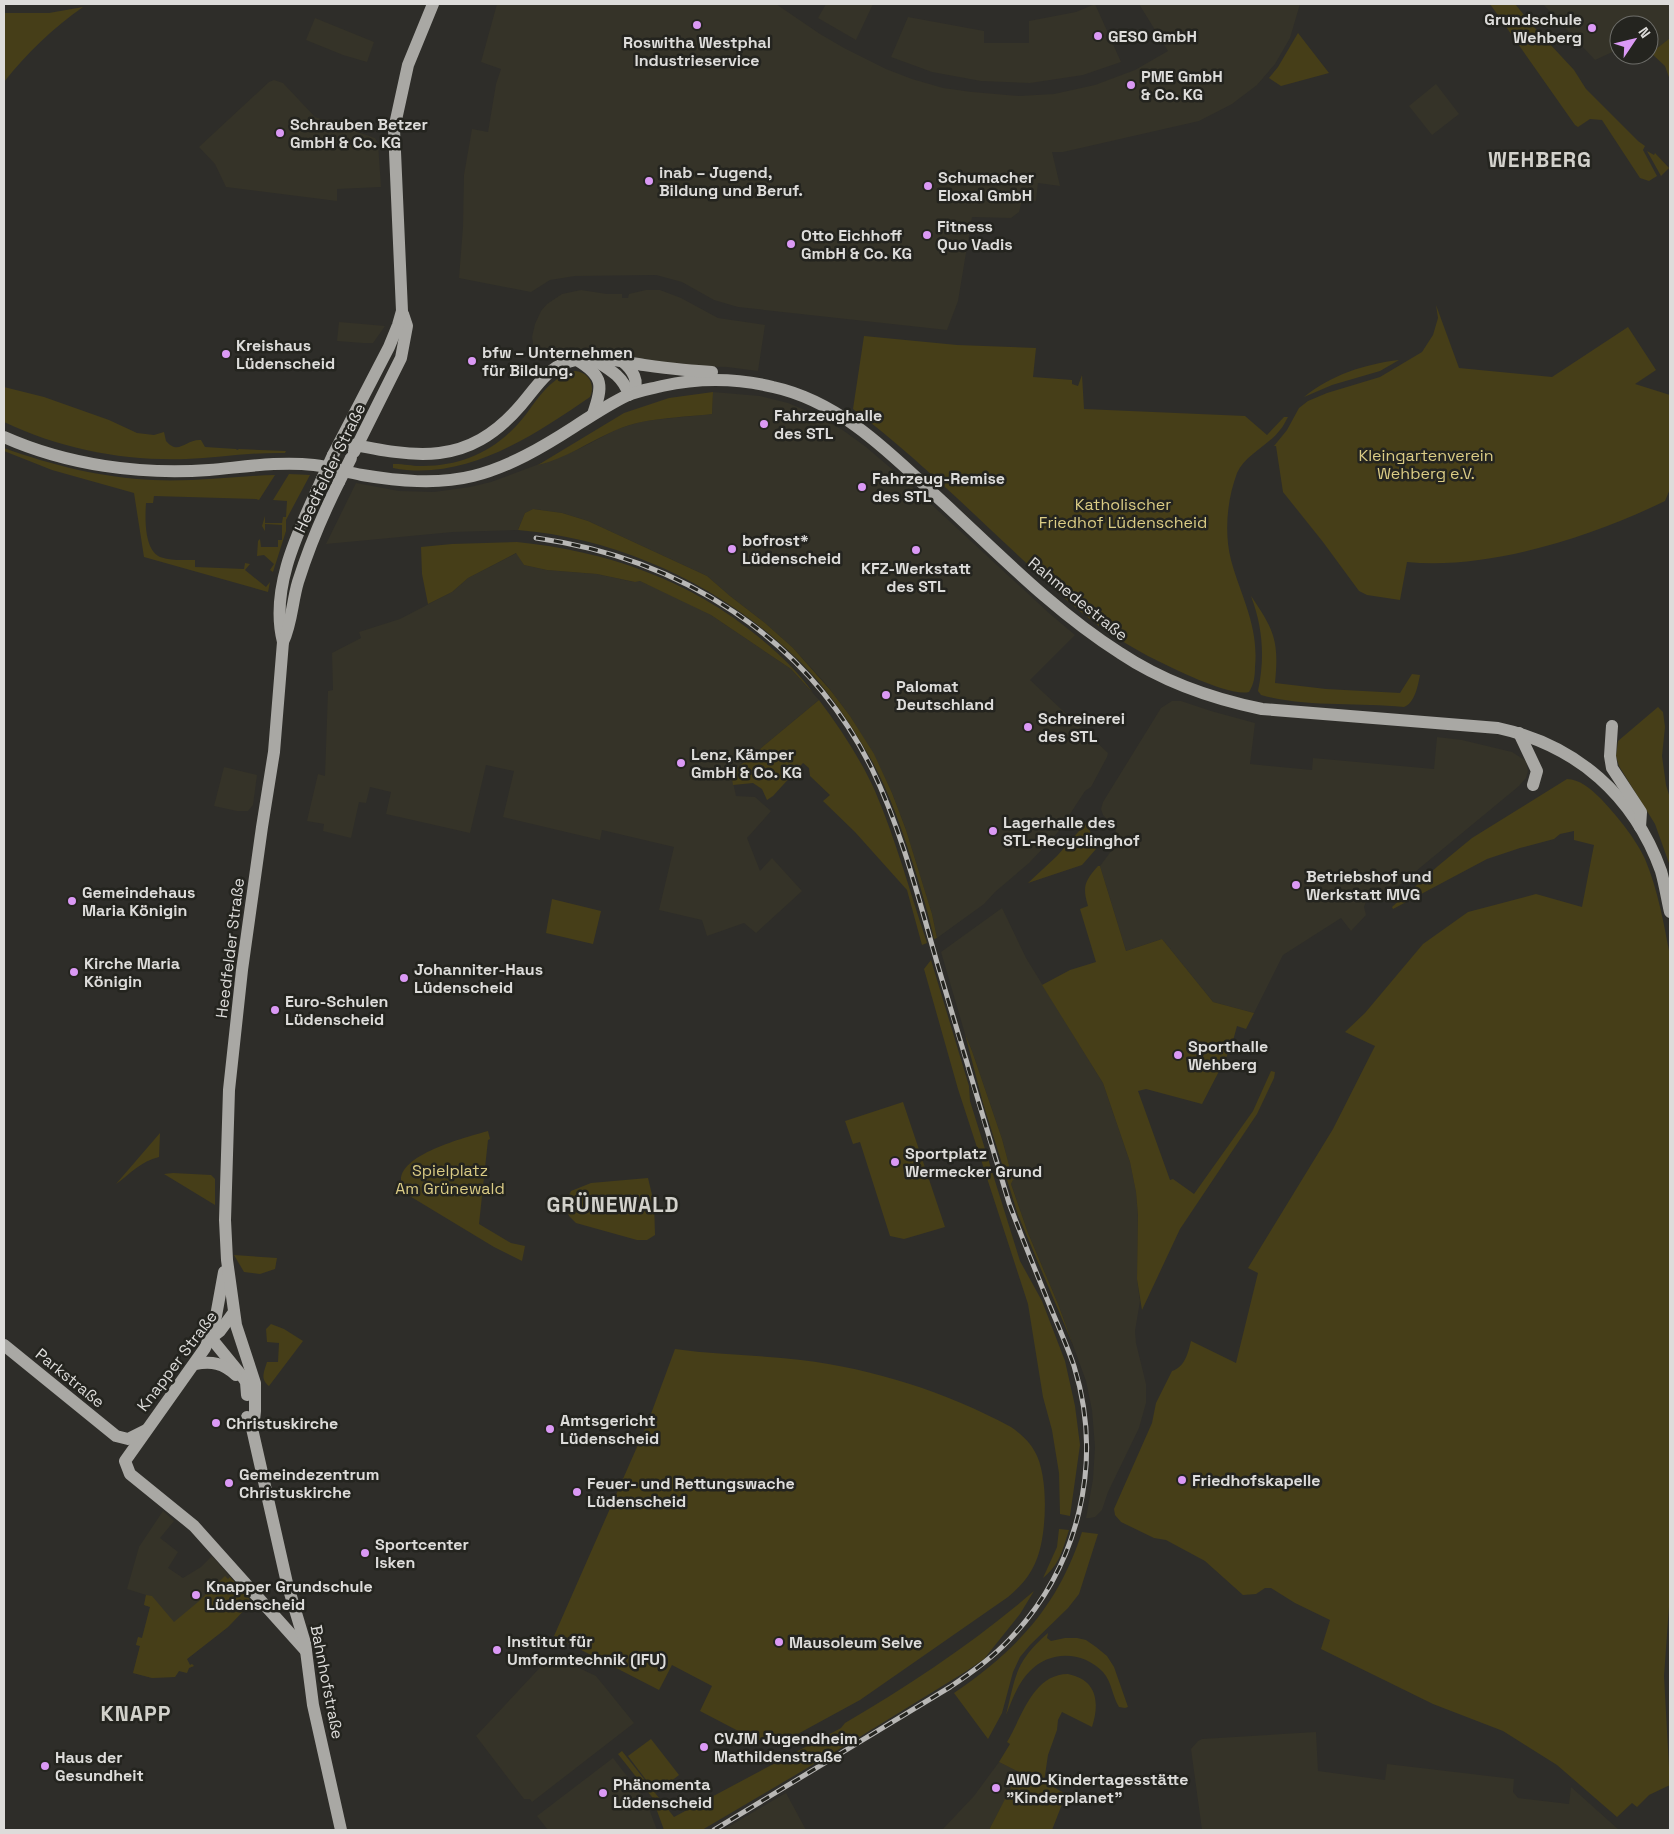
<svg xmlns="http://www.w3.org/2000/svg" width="1674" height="1834" font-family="'Space Grotesk',sans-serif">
<rect width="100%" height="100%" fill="#2e2d29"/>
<g fill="#353328">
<polygon points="497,4 776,4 820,34 844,48 886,69 912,79 943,88 972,92 1019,96 1054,94 1095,85 1135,70 1168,51 1139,4 1300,4 1290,38 1275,64 1257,85 1232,104 1199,121 1063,152 1052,152 1060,186 1038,183 1036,201 1022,200 1019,212 1011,218 972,217 958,301 947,330 738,307 714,300 682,282 656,275 575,276 550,280 531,292 459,278 463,227 464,175 472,129 488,132 496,84 501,69 481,62"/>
<polygon points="826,4 873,4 856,40 818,18"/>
<polygon points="1095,4 1121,62 1083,75 1030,83 981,81 932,72 891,57 908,17 984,31 984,43 1029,43 1029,21 1076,12"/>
<polygon points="1543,4 1670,4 1670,38 1651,53 1649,52 1649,25 1619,25 1619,49 1595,60"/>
<polygon points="315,18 374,42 367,62 343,55 306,40"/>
<polygon points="274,80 283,83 315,117 375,138 378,143 381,187 337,189 337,201 226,187 215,164 199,147 269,82"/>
<polygon points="1436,84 1459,114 1432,135 1409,106"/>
<polygon points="581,290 607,294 622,294 622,298 628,298 629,294 646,290 660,290 681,298 718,318 765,325 758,371 727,367 689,366 588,350 568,351 549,357 540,355 534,349 532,337 535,324 541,311 547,304 562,294"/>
<polygon points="339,322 385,326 373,343 363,343 337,341"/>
<polygon points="713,392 760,396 788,403 817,415 844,431 866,447 907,482 1050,614 1075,635 1030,680 1108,753 1107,757 1091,787 1085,791 1070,814 1068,821 1049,842 1029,863 995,892 984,904 937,938 932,914 906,830 892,793 873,754 850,716 825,683 793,648 765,623 730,596 707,576 588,521 562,513 533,509 525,513 518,530 453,532 326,544 356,483 399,491 434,492 470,487 491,482 579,449 617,429 643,421 712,414"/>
<polygon points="517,553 524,565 547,570 597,574 634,582 640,581 690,603 711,615 791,669 819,700 731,773 736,796 755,797 771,811 747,838 760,871 772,858 802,891 756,933 744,923 707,936 702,920 659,910 674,847 602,830 600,840 503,817 514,771 486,765 470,833 386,814 391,792 370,787 366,803 359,802 351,838 323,831 324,824 307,821 318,774 325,776 328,691 333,690 332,653 361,638 359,632 400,619 452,592 468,578"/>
<polygon points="1172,701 1181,701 1211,711 1255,723 1250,764 1312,770 1313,758 1434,769 1437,737 1462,740 1512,752 1526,761 1528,771 1526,778 1519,786 1398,886 1391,890 1372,894 1368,896 1364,907 1366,915 1351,931 1341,918 1283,955 1254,1013 1213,1002 1162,939 1126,951 1100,866 1115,846 1117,838 1115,827 1103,815 1101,809 1103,802 1161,708"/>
<polygon points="224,767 257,775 253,805 248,811 237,811 214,806"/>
<polygon points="1002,908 1026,958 1103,1083 1130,1162 1136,1192 1138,1215 1137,1279 1140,1301 1135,1331 1136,1343 1146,1384 1146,1403 1139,1428 1108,1492 1102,1510 1095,1517 1090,1518 1086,1518 1093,1479 1095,1447 1092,1410 1086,1381 1058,1304 1028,1233 1016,1198 1011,1184 1013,1180 1002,1139 972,1051 965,1034 941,952"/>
<polygon points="163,1511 174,1521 160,1538 178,1552 168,1568 183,1578 201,1567 212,1556 252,1602 228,1627 187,1659 190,1665 192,1664 194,1666 189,1668 187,1673 179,1671 175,1677 152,1678 133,1673 140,1646 136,1645 138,1637 142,1638 150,1607 144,1605 146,1595 127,1589 139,1547"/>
<polygon points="556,1657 596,1676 634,1723 532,1802 530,1799 524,1799 476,1736 548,1659"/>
<polygon points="1316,1732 1318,1771 1385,1780 1387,1764 1514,1779 1513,1792 1518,1798 1569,1804 1571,1787 1619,1830 1202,1830 1191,1749 1198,1741 1202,1739"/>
<polygon points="613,1758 646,1801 657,1830 548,1830 537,1816"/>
<polygon points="999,1762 1020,1772 989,1830 942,1830 974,1796"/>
<polygon points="786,1793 806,1830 723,1830 772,1801"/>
</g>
<g fill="#463e18">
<polygon points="1490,4 1515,4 1534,27 1574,70 1586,89 1638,141 1645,146 1643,150 1657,176 1649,181 1640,178 1602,120 1590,119 1578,127 1575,125"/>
<path d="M83 7C53 28 27 53 4 82V13H49Z"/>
<polygon points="1298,33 1329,73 1281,86 1269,78 1278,67"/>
<polygon points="1670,38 1670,80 1665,66 1651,53"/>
<polygon points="1647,151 1654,155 1655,153 1669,168 1661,176"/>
<path d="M1436 305 1459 368 1552 377 1628 327 1656 370 1635 384 1670 395V489L1665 501C1591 537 1489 570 1407 562L1400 600 1367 595 1359 591 1323 542 1283 492 1276 446H1274L1287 430 1299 408 1308 401 1327 393 1380 377 1422 352 1433 335 1438 318Z"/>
<path d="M864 336 957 345 1036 348 1033 377 1072 380V384L1078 386 1082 375 1084 409 1245 416 1267 435 1284 417H1288C1285 422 1283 427 1280 430 1268 446 1245 455 1237 473 1227 500 1224 532 1231 560 1241 597 1259 626 1255 667 1255 676 1254 684 1249 692 1237 695 1212 685 1199 680 1164 665 1130 648 1099 626 1072 606 1047 583 1022 559 967 508 913 454 853 409Z"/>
<path d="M1399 360 1380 371 1332 385 1304 397C1331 375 1365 364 1399 360Z"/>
<path d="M575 371C588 372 596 384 590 397 533 436 465 482 393 468V464H396C403 464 413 466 419 466 463 467 499 450 527 413 540 395 552 377 575 371Z"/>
<path d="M4 387 44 397 109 420 137 433 154 435 164 432 166 441C179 456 185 439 201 440L205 447 236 449 237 450 239 449 286 451 285 453C252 452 219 458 186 459 123 461 61 449 4 422Z"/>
<path d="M713 392 712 414C680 418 646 417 616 430 590 441 565 459 538 465L624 413 669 398Z"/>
<path d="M4 448C51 465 103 478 153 480 194 482 234 476 275 475L259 500 256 499 154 496 153 503H146C145 518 144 550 160 557 170 561 184 560 195 560V567L244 569 245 563 250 564 245 570 266 587 270 582 268 592 144 557 134 493 52 470 4 451Z"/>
<polygon points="289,474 310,475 286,520 286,531 273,572 270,570 274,564 264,555 257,556 258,541 260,539 261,547 278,547 278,540 282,540 282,525 265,524 265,531 262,526 265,516 265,523 282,523 283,517 286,517 287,501 273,500"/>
<path d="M533 509 562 513 588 521 707 576 730 596 765 623 793 648 831 691 850 716 874 754 892 793 906 830 932 914 937 938 934 939C929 916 922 892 915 870 902 830 889 790 868 754 851 725 832 696 809 671 734 592 627 539 518 530L525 513Z"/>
<path d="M517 542C607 551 690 580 760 638 780 655 798 671 813 693L791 669 711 615 640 581 635 582 597 574 547 570 524 565 516 553 468 578 452 592 428 604 422 574 421 547 452 544Z"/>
<path d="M1251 596C1275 631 1279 642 1275 683L1326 689 1400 693 1412 674 1420 675C1418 685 1415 703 1404 707 1357 702 1308 708 1261 695L1258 691C1265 658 1263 628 1251 596Z"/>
<path d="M819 700C840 728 860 758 875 791 896 840 910 892 927 943L922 945 907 890 855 832 823 801 830 795 810 776 809 768 803 763 773 796 767 800 762 789 753 783 733 785 731 773Z"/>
<polygon points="1658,707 1663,712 1665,727 1662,756 1666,785 1670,798 1670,866 1655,824 1619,766 1616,756 1618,741"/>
<path d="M1567 779C1579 779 1591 789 1599 797 1615 813 1636 839 1645 859 1658 890 1664 924 1670 956V1593L1664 1676 1670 1785 1649 1795 1637 1807 1632 1803 1617 1817 1557 1765 1503 1731 1433 1704 1321 1649 1330 1620 1295 1603 1271 1588H1265L1256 1594 1243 1595 1205 1561 1166 1540 1154 1538 1121 1522 1115 1515 1114 1509 1152 1423 1156 1403 1172 1371C1185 1367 1188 1353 1191 1341L1236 1363 1258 1273 1248 1268 1333 1129 1375 1046 1345 1032 1365 1013 1423 944 1468 912 1536 894 1582 907 1594 845 1574 840V831L1560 834 1554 839 1520 848 1487 859 1393 909 1392 907 1438 866 1472 838Z"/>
<polygon points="1087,822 1096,849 1082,865 1028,883 1057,856"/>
<path d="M1098 866H1100L1126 951 1162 939 1213 1002 1254 1013 1246 1029 1237 1026 1231 1048 1202 1104 1146 1089 1138 1091 1170 1180 1173 1179 1194 1194 1253 1111 1271 1071 1275 1072 1274 1078 1257 1114 1180 1229 1142 1310 1137 1279 1138 1215 1136 1192 1130 1162 1103 1083 1042 985 1070 970 1096 962 1080 909 1088 906C1082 886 1085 881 1098 866Z"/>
<polygon points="552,899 601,911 593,944 546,933"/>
<polygon points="931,960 969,1086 970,1101 1020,1261 1042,1301 1065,1361 1075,1406 1080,1445 1070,1516 1060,1514 1059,1473 1052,1430 1043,1397 1028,1304 958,1089 924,969"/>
<polygon points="965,1034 972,1051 1002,1139 1013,1180 1011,1184 1028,1233 1058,1304 1073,1345 1018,1215 983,1103"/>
<polygon points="903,1102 945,1227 904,1239 890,1236 860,1142 853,1144 845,1121"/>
<path d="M488 1131 490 1139 488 1140 479 1224 511 1243 525 1246 522 1261 494 1247 408 1195C375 1159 468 1137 488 1131Z"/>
<path d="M160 1133 159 1157C141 1161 130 1174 116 1184Z"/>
<polygon points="173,1173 211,1175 215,1179 215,1205 164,1174"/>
<polygon points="648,1178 654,1203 655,1235 647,1240 637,1240 576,1223 569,1216 565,1204 571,1191 591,1183"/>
<polygon points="234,1255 277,1258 275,1269 260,1274 244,1272"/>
<path d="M271 1324 284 1329 303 1341 269 1386C260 1379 264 1372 267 1362H278L279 1343 267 1342 266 1329Z"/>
<path d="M675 1349C717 1355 759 1355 801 1360 874 1369 946 1392 1011 1427 1021 1434 1030 1442 1035 1452 1049 1476 1047 1536 1036 1561 1030 1576 1020 1587 1008 1597L860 1700 794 1736 779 1740H759L746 1735 700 1711 712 1686 672 1665 659 1690 554 1636 648 1422Z"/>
<path d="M1059 1529 1069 1530C1062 1551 1060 1564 1043 1578L1057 1547Z"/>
<path d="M1082 1532 1098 1534 1079 1594 1068 1608 1030 1645 1020 1657 1013 1672 1002 1713 988 1739 954 1693C1017 1650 1058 1606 1082 1532Z"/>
<polygon points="225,1576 228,1579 230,1577 252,1602 228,1627 187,1659 190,1665 192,1664 194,1666 189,1668 187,1673 179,1671 175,1677 152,1678 133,1673 140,1646 136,1645 138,1637 142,1638 150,1607 144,1605 146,1595 152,1596 174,1622 198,1602"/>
<path d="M1034 1591 1020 1614 984 1659 965 1672 853 1741 702 1830H664L652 1797 618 1754 622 1751 674 1817 841 1728 845 1723C912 1684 976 1641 1034 1591Z"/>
<path d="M1048 1633 1047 1638 1051 1641 1065 1638H1077L1086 1640 1096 1647 1107 1656 1114 1667 1128 1707 1125 1708 1119 1707C1112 1696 1112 1682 1103 1672 1083 1651 1050 1650 1030 1671 1018 1683 1012 1700 1006 1715 1016 1675 1015 1662 1048 1633Z"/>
<path d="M1068 1674C1097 1680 1100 1702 1092 1727L1062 1712 1058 1720 1057 1730 1048 1755 1044 1782 1066 1794 1052 1830H989L1019 1772 999 1762 1010 1744 1007 1742C1022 1717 1033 1674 1068 1674Z"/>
<polygon points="651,1739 679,1775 656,1793 628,1756"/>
</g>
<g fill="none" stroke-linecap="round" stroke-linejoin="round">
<g stroke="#a9a8a4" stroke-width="12">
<path d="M593 359C609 369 623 376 629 395"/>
<path d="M577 360C604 376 603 386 593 414"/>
<path d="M622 361C632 369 641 382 632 393"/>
<path d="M4 437C67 465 140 475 209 470 244 467 279 461 314 465 330 467 346 472 362 475 398 481 437 485 473 476 509 467 543 447 574 427 591 416 609 404 628 395 638 391 650 389 662 386 698 378 736 378 773 387 838 401 887 450 934 494 993 548 1052 610 1120 653 1162 681 1213 699 1262 709L1498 728C1577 745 1634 796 1661 871 1665 885 1667 899 1670 912"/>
<path d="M340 442C414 457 466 469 521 405 535 389 547 368 568 362 593 354 618 361 644 365 666 368 689 371 712 372"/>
<polyline points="354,452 401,358 407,326 403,314"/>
<polyline points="333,455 389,347 398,325 402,311 394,129 408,65 433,4"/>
<path d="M283 642C269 587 300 528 322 479"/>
<polyline points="1612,726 1610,756 1612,768 1641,812 1640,827"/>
<polyline points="1519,733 1537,771 1533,785"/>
<polyline points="224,1272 214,1327 205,1348 125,1461 130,1474 194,1526 306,1651"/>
<polyline points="211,1338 242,1376 246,1382 247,1395"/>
<polyline points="211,1338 220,1331 234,1312"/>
<polyline points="4,1345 116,1436 128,1439 146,1430"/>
<path d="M195 1364C212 1361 223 1363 236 1375"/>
<polyline points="247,1417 251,1424 287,1583 305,1643 313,1705 341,1830"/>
<path d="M251 1424 254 1420 255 1411V1383L236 1325 227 1260 225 1220 229 1090 242 970 262 827 274 752 283 642C292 623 292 602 298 582 309 547 323 514 339 482"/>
</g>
<defs>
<path id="rail" d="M536 538C679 558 807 637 872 769 902 831 919 900 938 966 961 1045 985 1124 1009 1203 1021 1235 1034 1267 1047 1299 1056 1321 1066 1343 1074 1366 1104 1462 1079 1567 1009 1640 992 1658 971 1673 950 1687L714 1830"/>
</defs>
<use href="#rail" stroke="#b8b7b5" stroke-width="5"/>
<use href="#rail" stroke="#24241f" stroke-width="3" stroke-dasharray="9" stroke-linecap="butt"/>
<g stroke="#a9a8a4" stroke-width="12">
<polyline points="322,479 333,455"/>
<polyline points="339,482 351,458"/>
</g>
</g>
<g fill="#db99f5" stroke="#24241f" stroke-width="2">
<circle cx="697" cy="25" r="5"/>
<circle cx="1592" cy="28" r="5"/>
<circle cx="1098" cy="36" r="5"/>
<circle cx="1131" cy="85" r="5"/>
<circle cx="280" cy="133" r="5"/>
<circle cx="649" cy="181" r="5"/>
<circle cx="928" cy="186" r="5"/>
<circle cx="927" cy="235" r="5"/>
<circle cx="791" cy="244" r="5"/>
<circle cx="226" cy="354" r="5"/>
<circle cx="472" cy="361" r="5"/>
<circle cx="764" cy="424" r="5"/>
<circle cx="862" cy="487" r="5"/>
<circle cx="732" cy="549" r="5"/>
<circle cx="916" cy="550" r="5"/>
<circle cx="886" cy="695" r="5"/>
<circle cx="1028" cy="727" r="5"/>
<circle cx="681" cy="763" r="5"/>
<circle cx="993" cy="831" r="5"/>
<circle cx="1296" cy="885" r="5"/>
<circle cx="72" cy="901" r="5"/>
<circle cx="74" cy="972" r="5"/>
<circle cx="404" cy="978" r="5"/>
<circle cx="275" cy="1010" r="5"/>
<circle cx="1178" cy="1055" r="5"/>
<circle cx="895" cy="1162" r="5"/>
<circle cx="216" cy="1423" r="5"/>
<circle cx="550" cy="1429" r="5"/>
<circle cx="1182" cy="1480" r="5"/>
<circle cx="229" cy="1483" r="5"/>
<circle cx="577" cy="1492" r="5"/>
<circle cx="365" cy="1553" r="5"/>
<circle cx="196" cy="1595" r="5"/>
<circle cx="779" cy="1642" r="5"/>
<circle cx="497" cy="1650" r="5"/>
<circle cx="704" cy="1747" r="5"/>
<circle cx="45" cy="1766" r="5"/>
<circle cx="996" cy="1788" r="5"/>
<circle cx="603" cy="1793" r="5"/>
</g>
<g text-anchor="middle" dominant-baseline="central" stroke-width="5" stroke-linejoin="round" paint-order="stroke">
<g font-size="16" font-weight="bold" fill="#dddcda" stroke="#24241f" text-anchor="start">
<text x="1582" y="19" text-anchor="end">Grundschule<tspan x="1582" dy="18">Wehberg</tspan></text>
<text x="1108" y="36">GESO GmbH</text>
<text x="697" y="42" text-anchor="middle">Roswitha Westphal<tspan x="697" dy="18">Industrieservice</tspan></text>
<text x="1141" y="76">PME GmbH<tspan x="1141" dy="18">&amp; Co. KG</tspan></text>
<text x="290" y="124">Schrauben Betzer<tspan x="290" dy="18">GmbH &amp; Co. KG</tspan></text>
<text x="659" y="172">inab – Jugend,<tspan x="659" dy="18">Bildung und Beruf.</tspan></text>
<text x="938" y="177">Schumacher<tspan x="938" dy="18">Eloxal GmbH</tspan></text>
<text x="937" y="226">Fitness<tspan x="937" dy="18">Quo Vadis</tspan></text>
<text x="801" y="235">Otto Eichhoff<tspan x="801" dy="18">GmbH &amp; Co. KG</tspan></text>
<text x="236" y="345">Kreishaus<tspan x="236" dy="18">Lüdenscheid</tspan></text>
<text x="482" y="352">bfw – Unternehmen<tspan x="482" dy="18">für Bildung.</tspan></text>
<text x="774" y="415">Fahrzeughalle<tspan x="774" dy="18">des STL</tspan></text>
<text x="872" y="478">Fahrzeug-Remise<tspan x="872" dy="18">des STL</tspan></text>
<text x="742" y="540">bofrost*<tspan x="742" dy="18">Lüdenscheid</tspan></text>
<text x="916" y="568" text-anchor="middle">KFZ-Werkstatt<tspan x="916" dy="18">des STL</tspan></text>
<text x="896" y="686">Palomat<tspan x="896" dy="18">Deutschland</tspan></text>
<text x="1038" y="718">Schreinerei<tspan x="1038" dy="18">des STL</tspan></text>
<text x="691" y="754">Lenz, Kämper<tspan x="691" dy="18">GmbH &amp; Co. KG</tspan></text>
<text x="1003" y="822">Lagerhalle des<tspan x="1003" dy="18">STL-Recyclinghof</tspan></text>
<text x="1306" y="876">Betriebshof und<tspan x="1306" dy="18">Werkstatt MVG</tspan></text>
<text x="82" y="892">Gemeindehaus<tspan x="82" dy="18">Maria Königin</tspan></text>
<text x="84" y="963">Kirche Maria<tspan x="84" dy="18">Königin</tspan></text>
<text x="414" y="969">Johanniter-Haus<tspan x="414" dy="18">Lüdenscheid</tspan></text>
<text x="285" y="1001">Euro-Schulen<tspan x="285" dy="18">Lüdenscheid</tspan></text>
<text x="1188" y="1046">Sporthalle<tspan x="1188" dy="18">Wehberg</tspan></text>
<text x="905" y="1153">Sportplatz<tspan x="905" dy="18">Wermecker Grund</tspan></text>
<text x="560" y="1420">Amtsgericht<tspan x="560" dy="18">Lüdenscheid</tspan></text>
<text x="226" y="1423">Christuskirche</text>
<text x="239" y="1474">Gemeindezentrum<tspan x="239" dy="18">Christuskirche</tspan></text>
<text x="1192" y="1480">Friedhofskapelle</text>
<text x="587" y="1483">Feuer- und Rettungswache<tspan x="587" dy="18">Lüdenscheid</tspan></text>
<text x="375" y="1544">Sportcenter<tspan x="375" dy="18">Isken</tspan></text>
<text x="206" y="1586">Knapper Grundschule<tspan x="206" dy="18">Lüdenscheid</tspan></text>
<text x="507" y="1641">Institut für<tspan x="507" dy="18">Umformtechnik (IFU)</tspan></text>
<text x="789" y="1642">Mausoleum Selve</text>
<text x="714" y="1738">CVJM Jugendheim<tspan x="714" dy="18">Mathildenstraße</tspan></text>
<text x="55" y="1757">Haus der<tspan x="55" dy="18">Gesundheit</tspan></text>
<text x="1006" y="1779">AWO-Kindertagesstätte<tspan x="1006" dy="18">"Kinderplanet"</tspan></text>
<text x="613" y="1784">Phänomenta<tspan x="613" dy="18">Lüdenscheid</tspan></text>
</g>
<g font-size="16" fill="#dbcc85" stroke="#24241f">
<text x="1426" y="455">Kleingartenverein<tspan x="1426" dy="18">Wehberg e.V.</tspan></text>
<text x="1123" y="504">Katholischer<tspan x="1123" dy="18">Friedhof Lüdenscheid</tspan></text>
<text x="450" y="1170">Spielplatz<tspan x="450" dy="18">Am Grünewald</tspan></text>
</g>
<g font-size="16" fill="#dddcda" stroke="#24241f">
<text transform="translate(330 468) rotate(-64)">Heedfelder Straße</text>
<text transform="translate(1078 599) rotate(39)">Rahmedestraße</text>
<text transform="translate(230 948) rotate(-83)">Heedfelder Straße</text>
<text transform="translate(177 1361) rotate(-53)">Knapper Straße</text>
<text transform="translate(70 1378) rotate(39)">Parkstraße</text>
<text transform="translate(327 1682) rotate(79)">Bahnhofstraße</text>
</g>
<g font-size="21" font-weight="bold" letter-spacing="1" fill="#d2d1cb" stroke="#24241f">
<text x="1540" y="159">WEHBERG</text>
<text x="613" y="1204">GRÜNEWALD</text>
<text x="136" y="1713">KNAPP</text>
</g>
</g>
<rect width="1674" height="1834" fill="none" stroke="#dddcda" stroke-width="10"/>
<g transform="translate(1634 40) rotate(55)"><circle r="24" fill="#24241f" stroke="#6e6e6a"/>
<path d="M0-4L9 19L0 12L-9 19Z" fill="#db99f5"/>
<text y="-8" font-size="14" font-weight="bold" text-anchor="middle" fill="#dddcda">N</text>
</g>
</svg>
